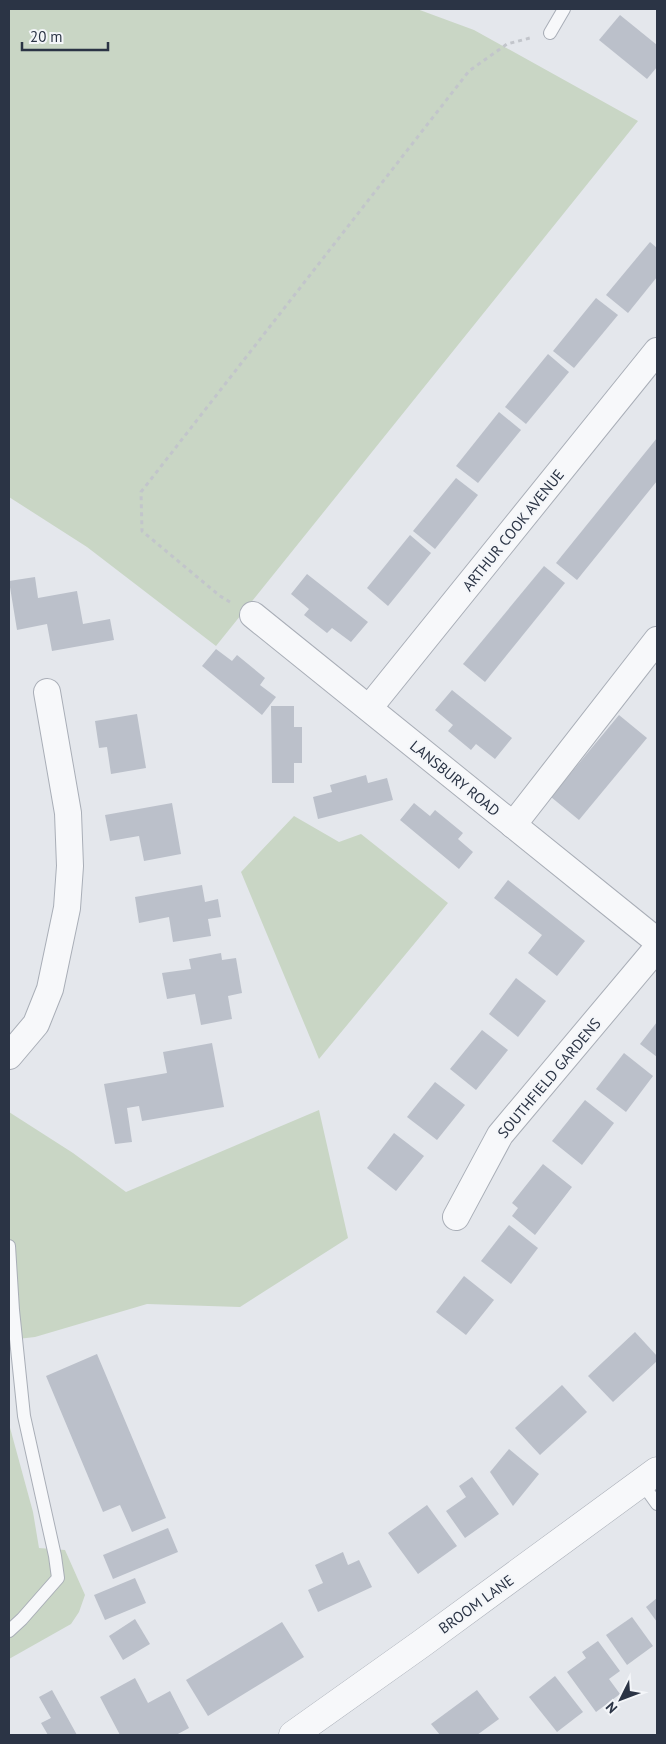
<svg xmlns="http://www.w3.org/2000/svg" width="666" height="1744" font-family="'PT Sans',sans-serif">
<rect width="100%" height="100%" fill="#e4e7ec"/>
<g fill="#c9d6c5">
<polygon points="9,9 417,9 474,30 638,121 216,646 87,547 9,497"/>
<polygon points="294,816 339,842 361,834 448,903 319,1059 241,872"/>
<polygon points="319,1110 348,1238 240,1307 147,1304 35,1337 9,1340 9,1112 73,1153 126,1192"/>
<polygon points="9,1424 33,1512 39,1548 65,1550 85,1595 79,1612 71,1624 9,1659"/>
</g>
<g fill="#bbc0ca">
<polygon points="620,15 657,45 657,67 647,79 599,40"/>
<polygon points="650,242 657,248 657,277 628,313 606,295"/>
<polygon points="596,298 618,315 574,368 553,351"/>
<polygon points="548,354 569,372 526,424 505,407"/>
<polygon points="499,412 521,430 478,483 456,466"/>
<polygon points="657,438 657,481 577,580 556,563"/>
<polygon points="456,478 478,495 435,549 413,531"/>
<polygon points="410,535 431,553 388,606 367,588"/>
<polygon points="544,566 565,583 485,682 463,664"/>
<polygon points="307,574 368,622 351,642 332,628 327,633 304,615 309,609 291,594"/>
<polygon points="35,577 38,598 77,591 83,624 110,619 114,640 52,651 47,624 17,630 9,581"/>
<polygon points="216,649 232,661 237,655 265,678 260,685 276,697 262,715 202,666"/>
<polygon points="452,690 512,738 495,759 476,744 471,750 448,731 453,725 435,710"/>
<polygon points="271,706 294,706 294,727 302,727 302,763 294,763 294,783 272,783"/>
<polygon points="137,714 146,768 111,774 107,747 99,748 95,721"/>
<polygon points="619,715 647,738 579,820 551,797"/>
<polygon points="366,775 368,783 387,778 393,800 318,819 313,797 332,792 330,785"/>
<polygon points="172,803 181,854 144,861 139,836 110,841 105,815"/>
<polygon points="414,803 430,816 435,810 463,833 458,839 473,852 459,869 400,820"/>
<polygon points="508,880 585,941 557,976 528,953 542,935 494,898"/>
<polygon points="202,885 205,902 218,899 221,917 208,919 211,936 173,942 169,917 139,923 135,897"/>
<polygon points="221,953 222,960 236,958 242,993 228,996 232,1019 201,1025 195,994 167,999 162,973 191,969 189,959"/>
<polygon points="516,978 546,1001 518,1037 489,1014"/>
<polygon points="657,1022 657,1057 640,1044"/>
<polygon points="482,1030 508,1050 476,1090 450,1069"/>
<polygon points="212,1043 224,1107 142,1121 139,1106 127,1108 132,1142 115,1144 104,1084 167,1073 163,1052"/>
<polygon points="624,1053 653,1076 626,1112 596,1089"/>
<polygon points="435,1082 465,1105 437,1140 407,1117"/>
<polygon points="585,1100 614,1123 582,1165 552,1141"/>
<polygon points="394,1133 424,1156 396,1191 367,1168"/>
<polygon points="543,1164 572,1187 535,1235 512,1216 518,1208 512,1203"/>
<polygon points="509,1225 538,1248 511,1284 481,1261"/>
<polygon points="464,1276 494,1300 466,1335 436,1312"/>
<polygon points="635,1332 657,1356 657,1361 613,1402 588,1376"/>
<polygon points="97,1354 166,1518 132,1532 120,1505 103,1512 46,1376"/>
<polygon points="562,1385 587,1412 540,1455 515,1428"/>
<polygon points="509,1449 539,1474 513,1506 490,1472"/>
<polygon points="472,1477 499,1514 465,1538 446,1511 466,1497 459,1486"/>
<polygon points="427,1505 457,1546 418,1574 388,1533"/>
<polygon points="168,1528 178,1552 113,1579 103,1555"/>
<polygon points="343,1552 348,1565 359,1560 372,1587 318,1612 308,1590 323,1583 315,1565"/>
<polygon points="135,1578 146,1603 105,1620 94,1595"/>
<polygon points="657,1598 657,1622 646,1607"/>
<polygon points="632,1617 653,1646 627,1665 606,1635"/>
<polygon points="135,1619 150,1644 123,1660 109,1636"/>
<polygon points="282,1622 304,1657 208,1716 186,1680"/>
<polygon points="598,1641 620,1671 609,1679 620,1694 596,1712 567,1672 586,1658 582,1652"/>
<polygon points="555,1676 583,1712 557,1732 529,1697"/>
<polygon points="135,1678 148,1703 170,1691 189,1728 176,1735 120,1735 100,1697"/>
<polygon points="52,1690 77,1735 48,1735 41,1723 51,1718 39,1697"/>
<polygon points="477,1690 499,1719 477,1735 440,1735 431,1724"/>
</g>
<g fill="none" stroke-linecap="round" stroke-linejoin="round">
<defs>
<g id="service">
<polyline points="550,33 564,9"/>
<polyline points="9,1246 13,1310 24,1416 55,1556 58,1578 22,1619 9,1631"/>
<polyline points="642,1483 657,1504"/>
</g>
<g id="minor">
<polyline points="253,615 657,941"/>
<polyline points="369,708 657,351"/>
<polyline points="513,825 657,640"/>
<polyline points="9,1056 36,1024 50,989 67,908 70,866 68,813 47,692"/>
<polyline points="456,1217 500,1135 657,948"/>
</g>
<polyline id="tertiary" points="293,1735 421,1644 657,1471"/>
</defs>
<use href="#service" stroke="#a9aeb7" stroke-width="14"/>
<use href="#minor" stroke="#a9aeb7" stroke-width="28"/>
<use href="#tertiary" stroke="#a9aeb7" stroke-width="29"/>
<polyline stroke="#c2c5cb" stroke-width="3" stroke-dasharray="4 4" stroke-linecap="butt" points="230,602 220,596 142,531 141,492 469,71 507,44 530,38"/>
<use href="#service" stroke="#f7f8fa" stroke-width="12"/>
<use href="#minor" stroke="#f7f8fa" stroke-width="26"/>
<use href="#tertiary" stroke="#f7f8fa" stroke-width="28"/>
</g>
<g text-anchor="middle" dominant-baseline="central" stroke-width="4" stroke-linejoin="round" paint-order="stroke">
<g font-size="15" fill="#2b3445" stroke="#f4f6f9">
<text transform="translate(513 530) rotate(-51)">ARTHUR COOK AVENUE</text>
<text transform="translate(455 778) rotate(39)">LANSBURY ROAD</text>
<text transform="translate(549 1078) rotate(-50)">SOUTHFIELD GARDENS</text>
<text transform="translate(476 1604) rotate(-36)">BROOM LANE</text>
</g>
</g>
<rect width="666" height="1744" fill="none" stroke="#2b3445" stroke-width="20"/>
<g transform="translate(621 1699) rotate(228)" stroke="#f4f6f9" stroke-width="4" paint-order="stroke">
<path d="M0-4L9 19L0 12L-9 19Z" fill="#2b3445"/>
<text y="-8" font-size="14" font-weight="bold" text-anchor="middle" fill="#2b3445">N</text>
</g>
<path d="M22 42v8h86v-8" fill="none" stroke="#2b3445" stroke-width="2.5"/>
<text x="30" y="42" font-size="15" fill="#2b3445" stroke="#f4f6f9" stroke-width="4" paint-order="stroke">20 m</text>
</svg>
